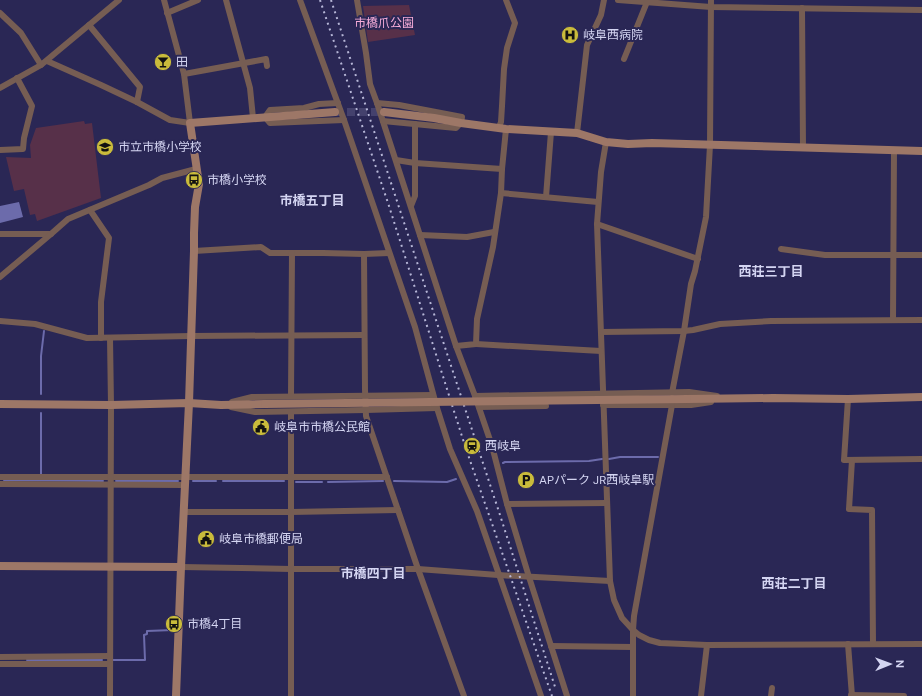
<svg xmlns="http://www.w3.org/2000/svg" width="922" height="696" font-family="'DM Sans','Noto Sans JP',sans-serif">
<rect width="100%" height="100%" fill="#2a2755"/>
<g fill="#573049">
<polygon points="409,5 415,35 368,42 363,6"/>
<polygon points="84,121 85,124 92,123 101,198 37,221 35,214 30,215 24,189 14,191 6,157 31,158 30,145 36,128"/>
</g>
<polygon fill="#6c6bab" points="19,202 23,217 0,223 0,206"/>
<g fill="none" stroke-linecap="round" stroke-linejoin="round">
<g stroke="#6c6bab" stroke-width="2">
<polyline points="41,394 41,356 44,331"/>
<polyline points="41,413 41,474"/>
<polyline points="609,459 620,457 658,457"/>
<polyline points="503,463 505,462 589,461 602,459"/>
<polyline points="4,480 103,481"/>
<polyline points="116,481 178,481"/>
<polyline points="193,481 216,481"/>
<polyline points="223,481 284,481"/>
<polyline points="394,481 447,482 456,479"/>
<polyline points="296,482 322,482"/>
<polyline points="328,482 383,481"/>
<polyline points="27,660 102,660"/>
<polyline points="112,660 145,660 144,635 147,634 147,631 173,630"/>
</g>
<polyline stroke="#44416d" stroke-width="8" stroke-dasharray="8 4" stroke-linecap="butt" points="335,112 384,112"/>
<g stroke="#765d53" stroke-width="6">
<polyline points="226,0 250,88 253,118"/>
<polyline points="300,0 344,120 415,327 437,408 450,449 477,511 541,696"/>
<polyline points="357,0 366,53 370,84 377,103 456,346 475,396 492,446 507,504 529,577 567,696"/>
<polyline points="618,0 711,7 922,10"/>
<polyline points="802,8 803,148"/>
<polyline points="0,13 21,33 41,65 119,0"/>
<polyline points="167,13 198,0"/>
<polyline points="89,25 140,87 137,102"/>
<polyline points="624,59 647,2 647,0"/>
<polyline points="47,61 101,85 137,102 170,120 190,123 184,74 164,0"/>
<polyline points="184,74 266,59 267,66"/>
<polyline points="0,88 41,65"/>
<polyline points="338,103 319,104 304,108 270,110 265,117 270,123 344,120"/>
<polyline points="377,103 399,105 462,117 461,123 456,128 383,121"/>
<polyline points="499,127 501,122 502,106 504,69 507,48 515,23 506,0"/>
<polyline points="577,133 587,45 601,15 604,0"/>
<polyline points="606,142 601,172 597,224 610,581 614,600 622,618 633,630 639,635 649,640 660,643 707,645 922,644"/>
<polyline points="0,150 23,149 24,138 32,106 17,78"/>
<polyline points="396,160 415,163 502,169"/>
<polyline points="501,193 598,202"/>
<polyline points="546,197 551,132"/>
<polyline points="411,206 415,196 415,124"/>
<polyline points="90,210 109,238 101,302 101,338"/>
<polyline points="597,224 698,259"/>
<polyline points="0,234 51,234"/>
<polyline points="420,235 467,237 494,232"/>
<polyline points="781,249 825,255 922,255"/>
<polyline points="194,251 261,247 270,253 323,253 364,254 389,253"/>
<polyline points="364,254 365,390 366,416 418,569 464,696"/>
<polyline points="0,277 51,234 68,219 149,185 162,178 196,169"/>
<polyline points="893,320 894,151"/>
<polyline points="0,321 35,324 87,338 191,336 364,335"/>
<polyline points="601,332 684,331 693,330 720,324 771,321 922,320"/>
<polyline points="476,344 601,351"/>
<polyline points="456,346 476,344 477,319 493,247 501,193 502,169 506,129"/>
<polyline points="672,393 684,331 691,284 695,271 706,217 710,145 711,0"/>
<polyline points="291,396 292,253"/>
<polyline points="475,396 689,392 717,396"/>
<polyline points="848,399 844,460 922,459"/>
<polyline points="232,402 252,397 433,395"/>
<polyline points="603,405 691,405 711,402"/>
<polyline points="231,407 255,412 366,410 437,408"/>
<polyline points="479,407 546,406"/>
<polyline points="852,460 849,509 872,510 873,644"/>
<polyline points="0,477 387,477"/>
<polyline points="0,484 185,485"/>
<polyline points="507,504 607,503"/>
<polyline points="184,512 291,512 398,510"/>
<polyline points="181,567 291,569 418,569 498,575 610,581"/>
<polyline points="848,644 852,696"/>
<polyline points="551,646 633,647"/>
<polyline points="0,657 110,656"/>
<polyline points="0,664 110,664"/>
<polyline points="851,695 904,696"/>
<polyline points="110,696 111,405 110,338"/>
<polyline points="291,696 291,412"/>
<polyline points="633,696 633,630 634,616 672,405"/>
<polyline points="701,696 707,645"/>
<polyline points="771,696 772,688"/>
</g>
<g stroke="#9d7767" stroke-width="8">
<polyline points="384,112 434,118 461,123 506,129 577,133 606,142 628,144 652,143 922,151"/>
<polyline points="687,399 773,398 848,399 922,397"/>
<polyline points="0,404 111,405 189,403 221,405 265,404"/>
<polyline points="0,566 181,567"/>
<polyline points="176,696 181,567 189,403 194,251 194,233 195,207 199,184 190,123 335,112"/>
</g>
<g stroke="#b7b7d7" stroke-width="2" stroke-dasharray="2 4" stroke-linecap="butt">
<polyline points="320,0 389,206 466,449 552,696"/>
<polyline points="331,0 500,515 556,690"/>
</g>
<polyline stroke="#9d7767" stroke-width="8" points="265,404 687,399"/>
</g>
<defs>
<symbol id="hospital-disc" viewBox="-11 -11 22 22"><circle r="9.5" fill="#c9bb3b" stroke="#2a2755"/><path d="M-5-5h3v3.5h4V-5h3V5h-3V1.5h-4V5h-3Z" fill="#111"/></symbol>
<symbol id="bar-disc" viewBox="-11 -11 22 22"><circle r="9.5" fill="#c9bb3b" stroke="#2a2755"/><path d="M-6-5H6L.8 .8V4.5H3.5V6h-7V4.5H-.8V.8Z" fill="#111"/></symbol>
<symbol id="school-disc" viewBox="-11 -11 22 22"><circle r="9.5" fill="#c9bb3b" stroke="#2a2755"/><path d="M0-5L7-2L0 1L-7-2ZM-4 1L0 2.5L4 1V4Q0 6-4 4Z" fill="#111"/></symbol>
<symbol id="bus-disc" viewBox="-11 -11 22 22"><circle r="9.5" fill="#c9bb3b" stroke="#2a2755"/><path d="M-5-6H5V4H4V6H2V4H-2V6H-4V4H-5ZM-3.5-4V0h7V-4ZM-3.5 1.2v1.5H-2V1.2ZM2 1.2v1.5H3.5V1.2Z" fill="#111"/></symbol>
<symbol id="civic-disc" viewBox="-11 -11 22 22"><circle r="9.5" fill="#c9bb3b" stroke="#2a2755"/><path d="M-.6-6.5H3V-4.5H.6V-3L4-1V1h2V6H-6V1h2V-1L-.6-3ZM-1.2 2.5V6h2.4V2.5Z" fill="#111"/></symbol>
<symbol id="station-disc" viewBox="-11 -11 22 22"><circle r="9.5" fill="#c9bb3b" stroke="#2a2755"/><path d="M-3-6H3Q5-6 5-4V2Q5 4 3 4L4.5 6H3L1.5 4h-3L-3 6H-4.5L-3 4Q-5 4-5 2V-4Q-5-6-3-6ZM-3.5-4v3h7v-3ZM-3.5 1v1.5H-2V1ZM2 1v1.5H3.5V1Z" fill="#111"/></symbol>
<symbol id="parking-disc" viewBox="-11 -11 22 22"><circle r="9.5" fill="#c9bb3b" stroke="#2a2755"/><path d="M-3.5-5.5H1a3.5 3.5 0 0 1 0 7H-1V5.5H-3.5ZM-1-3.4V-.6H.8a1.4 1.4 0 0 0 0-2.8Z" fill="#111"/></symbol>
</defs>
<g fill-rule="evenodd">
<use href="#hospital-disc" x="560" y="25" width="20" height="20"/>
<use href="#bar-disc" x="153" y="52" width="20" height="20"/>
<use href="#school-disc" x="95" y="137" width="20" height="20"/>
<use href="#bus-disc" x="184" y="170" width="20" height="20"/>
<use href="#civic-disc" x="251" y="417" width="20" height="20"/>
<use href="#station-disc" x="462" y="436" width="20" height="20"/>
<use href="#parking-disc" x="516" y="470" width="20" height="20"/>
<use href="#civic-disc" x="196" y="529" width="20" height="20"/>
<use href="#bus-disc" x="164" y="614" width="20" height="20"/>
</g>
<g text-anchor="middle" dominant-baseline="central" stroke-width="4" stroke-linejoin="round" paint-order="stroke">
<g font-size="12" fill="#f7add9" stroke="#2a2755">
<text x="384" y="23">市橋爪公園</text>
</g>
<g font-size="12" fill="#d4d5f2" stroke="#2a2755" text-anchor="start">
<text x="583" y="35">岐阜西病院</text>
<text x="176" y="62">田</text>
<text x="118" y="147">市立市橋小学校</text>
<text x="207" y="180">市橋小学校</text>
<text x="274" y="427">岐阜市市橋公民館</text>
<text x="485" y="446">西岐阜</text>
<text x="539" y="480">APパーク JR西岐阜駅</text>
<text x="219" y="539">岐阜市橋郵便局</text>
<text x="187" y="624">市橋4丁目</text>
</g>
<g font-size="13" font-weight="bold" fill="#d4d5f2" stroke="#2a2755">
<text x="312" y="200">市橋五丁目</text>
<text x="771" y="271">西荘三丁目</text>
<text x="373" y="573">市橋四丁目</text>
<text x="794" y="583">西荘二丁目</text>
</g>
</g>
<g transform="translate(890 664) rotate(89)" stroke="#2a2755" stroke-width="3" paint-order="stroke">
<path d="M0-3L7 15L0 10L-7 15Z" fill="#d4d5f2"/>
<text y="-6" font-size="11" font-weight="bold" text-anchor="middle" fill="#d4d5f2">N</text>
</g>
</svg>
